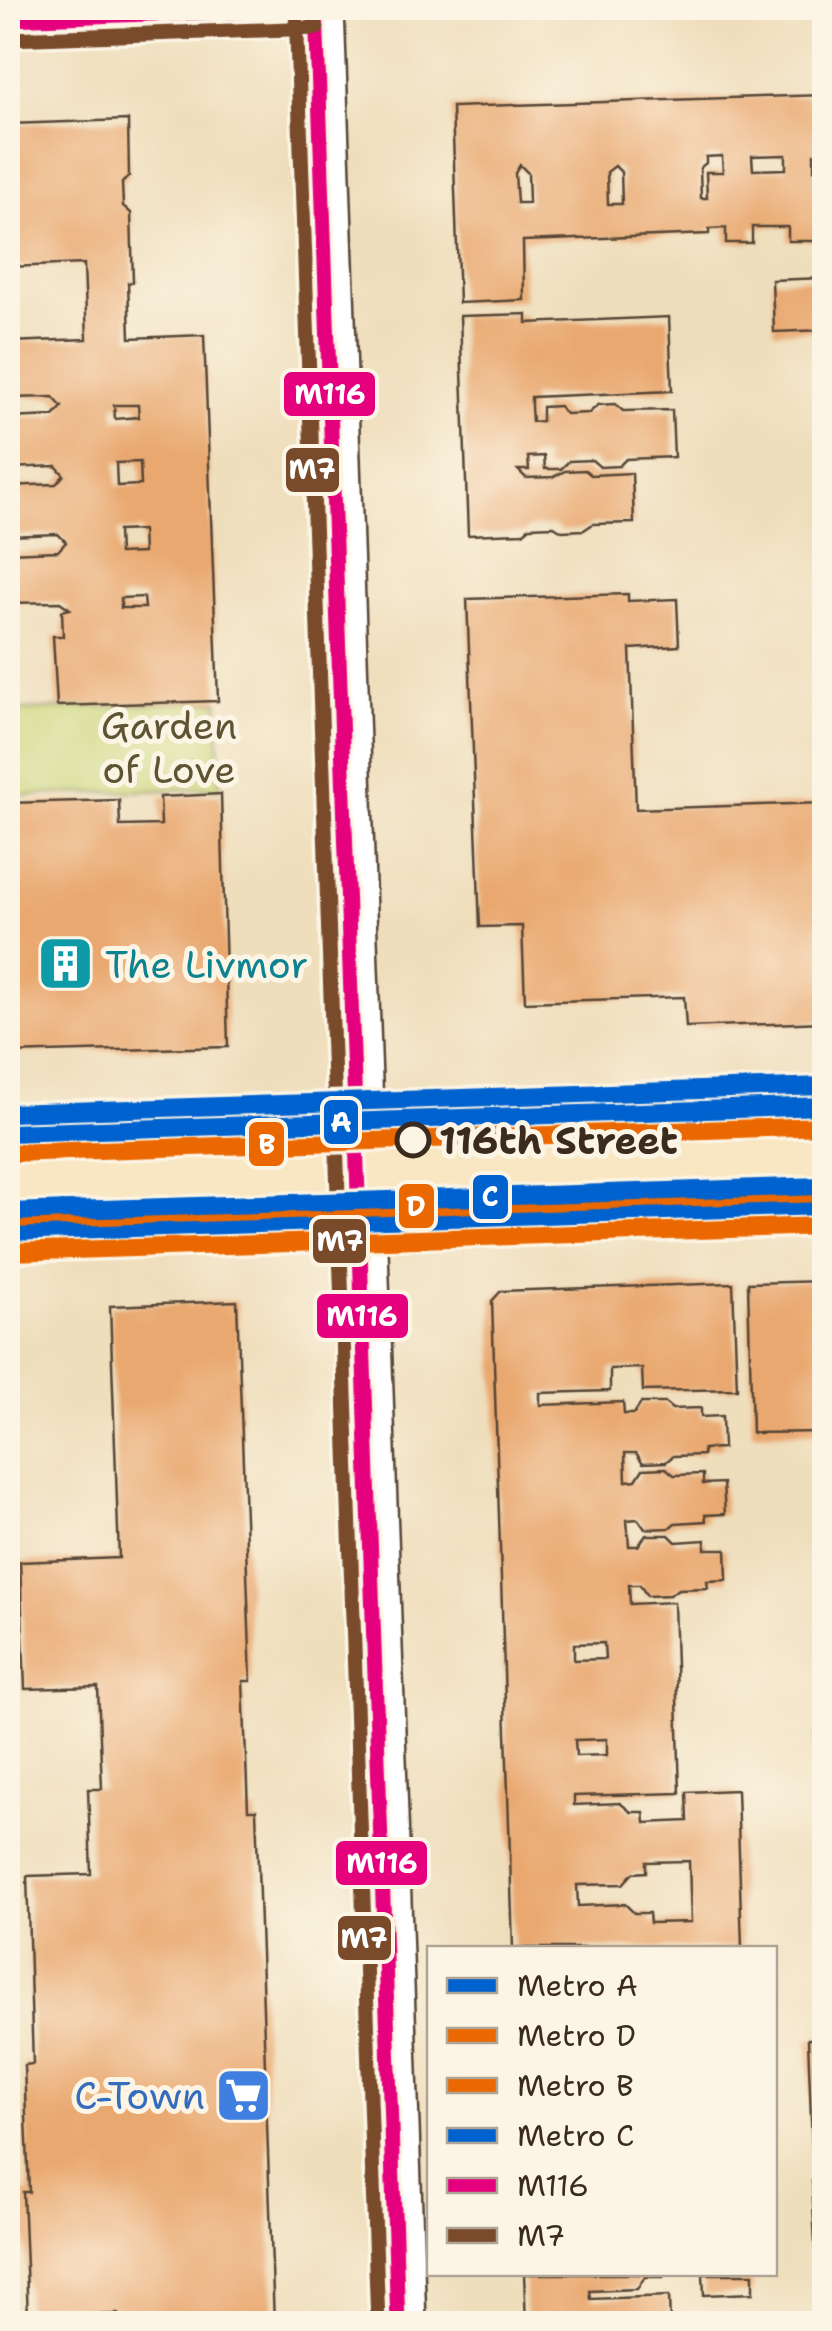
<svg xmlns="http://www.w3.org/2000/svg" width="832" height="2331" font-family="'Shantell Sans',sans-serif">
<rect width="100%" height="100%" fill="#fcf5e5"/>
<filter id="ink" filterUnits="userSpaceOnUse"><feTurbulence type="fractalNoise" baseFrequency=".01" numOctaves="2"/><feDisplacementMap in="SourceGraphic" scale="20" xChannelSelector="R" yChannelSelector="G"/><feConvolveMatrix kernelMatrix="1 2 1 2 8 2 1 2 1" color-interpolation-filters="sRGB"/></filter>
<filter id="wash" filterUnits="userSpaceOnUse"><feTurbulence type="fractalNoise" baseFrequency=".0048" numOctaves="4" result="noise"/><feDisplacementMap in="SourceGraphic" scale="40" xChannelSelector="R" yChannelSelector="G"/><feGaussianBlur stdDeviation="2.25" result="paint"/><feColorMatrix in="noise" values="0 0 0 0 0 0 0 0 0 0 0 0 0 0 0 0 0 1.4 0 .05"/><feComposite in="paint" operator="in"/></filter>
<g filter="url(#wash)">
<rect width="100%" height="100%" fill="#efdebc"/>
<polygon fill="#c7d475" stroke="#817f4a" stroke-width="2.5" points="218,701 220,788 8,796 8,711"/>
<g id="blocks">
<g fill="#e9a870" fill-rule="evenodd">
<path d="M824 95V153L814 154V169L824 168V225L815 226V241H788V227H752V243H726V228L709 229V234L523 241 524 300 459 303 452 107ZM786 155V169L753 170 752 156ZM722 156 723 172H706L707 198H701L700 168 706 163V157ZM520 165 528 173 529 203H517L515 173ZM615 166 621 172 622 204H608L607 172Z"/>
<path d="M128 120 129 176 122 183 123 206 131 213 133 282 128 283 130 338 204 335 218 701 57 706 53 636H63L62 611 70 609 60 602 8 603V553L58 551 66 542 58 534 8 536V486L56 484 64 475 56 466 8 468V418L54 416 62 407 53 397 8 398V342L87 339 84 264 8 267V124ZM114 405H138L139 417 115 419ZM140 462 141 485 117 486 116 463ZM142 530 143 553 119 554 118 531ZM144 597 145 608H121V598Z"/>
<polygon points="824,278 824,330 774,332 772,280"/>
<polygon points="527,314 527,323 669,317 672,391 531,397 531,407 532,422 542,421 542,407 559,406 566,414 589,413 598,405 615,404 623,411 672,410 674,457 626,459 619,466 600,467 592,460 569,461 561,469 545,469 544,456 528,457 529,470 518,470 526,478 553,477 565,471 585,470 591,475 632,473 634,523 593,524 584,530 562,531 554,526 530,527 523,533 468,535 460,316"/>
<polygon points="819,341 824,341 824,401 821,401"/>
<polygon points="628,594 628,601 677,599 679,646 630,649 636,809 824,803 824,1022 686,1027 684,997 525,1002 522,926 480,927 467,599"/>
<polygon points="221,794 228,1047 8,1053 8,803 119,800 120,826 161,825 160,797"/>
<polygon points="824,1281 824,1432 752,1433 748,1283"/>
<path d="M733 1283 737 1389 643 1391 642 1368 610 1369V1391L540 1393V1405L623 1402 624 1414H634L641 1403H665L672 1409 701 1408V1417L722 1416 723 1448 703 1449V1455L673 1456 666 1462 643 1463 636 1453H625L626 1481 636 1480 643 1469 666 1468 674 1475 703 1474V1484L723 1483 725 1514 705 1515 706 1521 675 1523 669 1528 645 1529 638 1519 627 1520 629 1546H638L646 1535H669L676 1542 705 1540V1549H726L727 1580 707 1581 708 1588 678 1589 670 1595 647 1596 640 1585H629L630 1604 674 1602 680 1793 574 1796V1805L620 1803 631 1812H644L645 1823 688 1821 687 1792 737 1790 742 1948H513L492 1301 501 1291ZM604 1643 605 1659 574 1660V1644ZM607 1739V1755L576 1756 575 1740ZM689 1861 691 1922 650 1923 649 1913H634L625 1904 578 1906 577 1885 623 1884 633 1873 646 1872V1862Z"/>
<polygon points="237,1301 251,1681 243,1681 248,1810 256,1810 274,2324 118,2324 118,2314 28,2317 23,2192 29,2192 24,2065 33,2064 27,1876 91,1874 88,1789 102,1789 98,1687 25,1689 20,1562 119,1558 110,1306"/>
<polygon points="824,1733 824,1776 817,1776 815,1734"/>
<polygon points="808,2039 824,2039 824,2144 812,2145"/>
<polygon points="824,2180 824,2288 817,2288 812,2181"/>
<polygon points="524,2274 663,2274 663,2277 645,2277 637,2289 590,2291 591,2299 669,2296 670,2324 526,2324"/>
<polygon points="703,2274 753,2274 753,2293 704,2295"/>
</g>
</g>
</g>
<g filter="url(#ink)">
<use href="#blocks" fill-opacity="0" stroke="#564536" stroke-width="2.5"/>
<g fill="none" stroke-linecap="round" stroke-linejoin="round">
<defs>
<polyline id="minor" points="8,19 318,8"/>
<polyline id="tertiary" points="316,8 398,2324"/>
<polyline id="secondary" points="8,1182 824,1155"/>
</defs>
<use href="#minor" stroke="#564536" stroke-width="55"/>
<use href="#tertiary" stroke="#564536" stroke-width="60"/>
<use href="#secondary" stroke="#564536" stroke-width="60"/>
<use href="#minor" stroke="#fff" stroke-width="50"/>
<use href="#tertiary" stroke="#fff" stroke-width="55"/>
<use href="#secondary" stroke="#f9e7c3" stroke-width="55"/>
<defs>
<g id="bus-1">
<polyline points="316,8 398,2324"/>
<polyline points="8,19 316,8"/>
</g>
<g id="bus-2">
<polyline points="296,9 378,2324"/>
<polyline points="9,39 317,28"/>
</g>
</defs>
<use href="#bus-1" stroke="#fcf5e5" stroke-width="22"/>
<use href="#bus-2" stroke="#fcf5e5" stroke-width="22"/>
<use href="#bus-1" stroke="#e5007d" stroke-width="15"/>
<use href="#bus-2" stroke="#7a4b2a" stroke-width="15"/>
<defs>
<g id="metro-1">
<polyline points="8,1133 824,1106"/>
<polyline points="8,1232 824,1206"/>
</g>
<polyline id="metro-2" points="9,1219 824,1193"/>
<g id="metro-3">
<polyline points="9,1153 824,1126"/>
<polyline points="9,1252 824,1226"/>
</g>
<g id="metro-4">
<polyline points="8,1113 823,1086"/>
<polyline points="8,1212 823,1186"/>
</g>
</defs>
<use href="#metro-1" stroke="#fcf5e5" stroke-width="25"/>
<use href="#metro-2" stroke="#fcf5e5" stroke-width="25"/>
<use href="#metro-3" stroke="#fcf5e5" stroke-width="25"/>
<use href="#metro-4" stroke="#fcf5e5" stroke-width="25"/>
<use href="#metro-1" stroke="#0062cf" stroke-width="18"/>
<use href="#metro-2" stroke="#eb6800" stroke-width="18"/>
<use href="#metro-3" stroke="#eb6800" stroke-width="18"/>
<use href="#metro-4" stroke="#0062cf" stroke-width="18"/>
</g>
</g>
<defs>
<symbol id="building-square" viewBox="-11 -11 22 22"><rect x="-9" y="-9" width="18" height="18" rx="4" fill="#0f9aa8" stroke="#fcf5e5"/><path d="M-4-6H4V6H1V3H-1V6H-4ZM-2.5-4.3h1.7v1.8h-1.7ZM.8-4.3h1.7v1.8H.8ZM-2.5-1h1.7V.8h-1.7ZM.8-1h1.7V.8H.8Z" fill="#fff"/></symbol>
<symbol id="supermarket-square" viewBox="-11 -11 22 22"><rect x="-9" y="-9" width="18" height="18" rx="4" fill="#3f7fe0" stroke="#fcf5e5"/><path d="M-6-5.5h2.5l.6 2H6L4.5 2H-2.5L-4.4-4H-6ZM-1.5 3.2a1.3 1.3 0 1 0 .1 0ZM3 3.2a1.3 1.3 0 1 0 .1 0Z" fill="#fff"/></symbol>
</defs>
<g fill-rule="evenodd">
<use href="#building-square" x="34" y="932" width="63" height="63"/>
<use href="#supermarket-square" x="212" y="2064" width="63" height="63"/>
</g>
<circle fill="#fcf5e5" stroke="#3b2a1e" stroke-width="5" cx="413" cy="1140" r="16"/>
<g text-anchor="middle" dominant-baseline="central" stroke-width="10" stroke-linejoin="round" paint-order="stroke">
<g font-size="38" fill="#5e5434" stroke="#fcf5e5">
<text x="169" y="725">Garden<tspan x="169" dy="44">of Love</tspan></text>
</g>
<g font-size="38" fill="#0d838f" stroke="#fcf5e5" text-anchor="start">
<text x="105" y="964">The Livmor</text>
</g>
<g font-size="38" font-weight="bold" fill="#3b2a1e" stroke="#fcf5e5" text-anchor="start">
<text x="439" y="1140">116th Street</text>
</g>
<g font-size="38" fill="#366cbe" stroke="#fcf5e5" text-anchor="end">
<text x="205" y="2095">C-Town</text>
</g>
</g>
<g stroke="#fcf5e5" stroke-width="4">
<rect x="282" y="370" width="95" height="48" rx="10" fill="#e5007d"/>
<rect x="284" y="446" width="57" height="48" rx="10" fill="#7a4b2a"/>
<rect x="322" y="1098" width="38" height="48" rx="10" fill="#0062cf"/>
<rect x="247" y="1120" width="39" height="48" rx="10" fill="#eb6800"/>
<rect x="471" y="1173" width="39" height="48" rx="10" fill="#0062cf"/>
<rect x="397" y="1182" width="39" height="48" rx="10" fill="#eb6800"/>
<rect x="311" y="1217" width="57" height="48" rx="10" fill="#7a4b2a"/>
<rect x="315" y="1292" width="95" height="48" rx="10" fill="#e5007d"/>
<rect x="334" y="1839" width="95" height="48" rx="10" fill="#e5007d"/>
<rect x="336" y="1914" width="57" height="48" rx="10" fill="#7a4b2a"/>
</g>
<g font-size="28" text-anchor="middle" font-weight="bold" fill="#fff">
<text x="330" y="404">M116</text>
<text x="312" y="479">M7</text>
<text x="341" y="1132">A</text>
<text x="267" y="1154">B</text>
<text x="490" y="1206">C</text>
<text x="416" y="1216">D</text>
<text x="340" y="1251">M7</text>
<text x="362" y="1326">M116</text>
<text x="382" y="1873">M116</text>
<text x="364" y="1948">M7</text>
</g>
<rect width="832" height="2331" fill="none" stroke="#fcf5e5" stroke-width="40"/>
<rect x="427" y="1946" width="350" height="330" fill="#fcf5e5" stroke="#afa495" stroke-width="2.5"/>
<rect x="447" y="1978" width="50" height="15" fill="#0062cf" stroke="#afa495" stroke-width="2.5"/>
<text x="517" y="1996" font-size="30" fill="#3b2a1e">Metro A</text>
<rect x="447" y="2028" width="50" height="15" fill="#eb6800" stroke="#afa495" stroke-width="2.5"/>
<text x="517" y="2046" font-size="30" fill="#3b2a1e">Metro D</text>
<rect x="447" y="2078" width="50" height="15" fill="#eb6800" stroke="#afa495" stroke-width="2.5"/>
<text x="517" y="2096" font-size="30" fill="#3b2a1e">Metro B</text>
<rect x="447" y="2128" width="50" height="15" fill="#0062cf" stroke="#afa495" stroke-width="2.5"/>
<text x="517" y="2146" font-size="30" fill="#3b2a1e">Metro C</text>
<rect x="447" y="2178" width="50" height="15" fill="#e5007d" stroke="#afa495" stroke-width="2.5"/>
<text x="517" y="2196" font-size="30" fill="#3b2a1e">M116</text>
<rect x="447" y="2228" width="50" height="15" fill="#7a4b2a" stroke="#afa495" stroke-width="2.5"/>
<text x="517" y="2246" font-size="30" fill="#3b2a1e">M7</text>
</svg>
